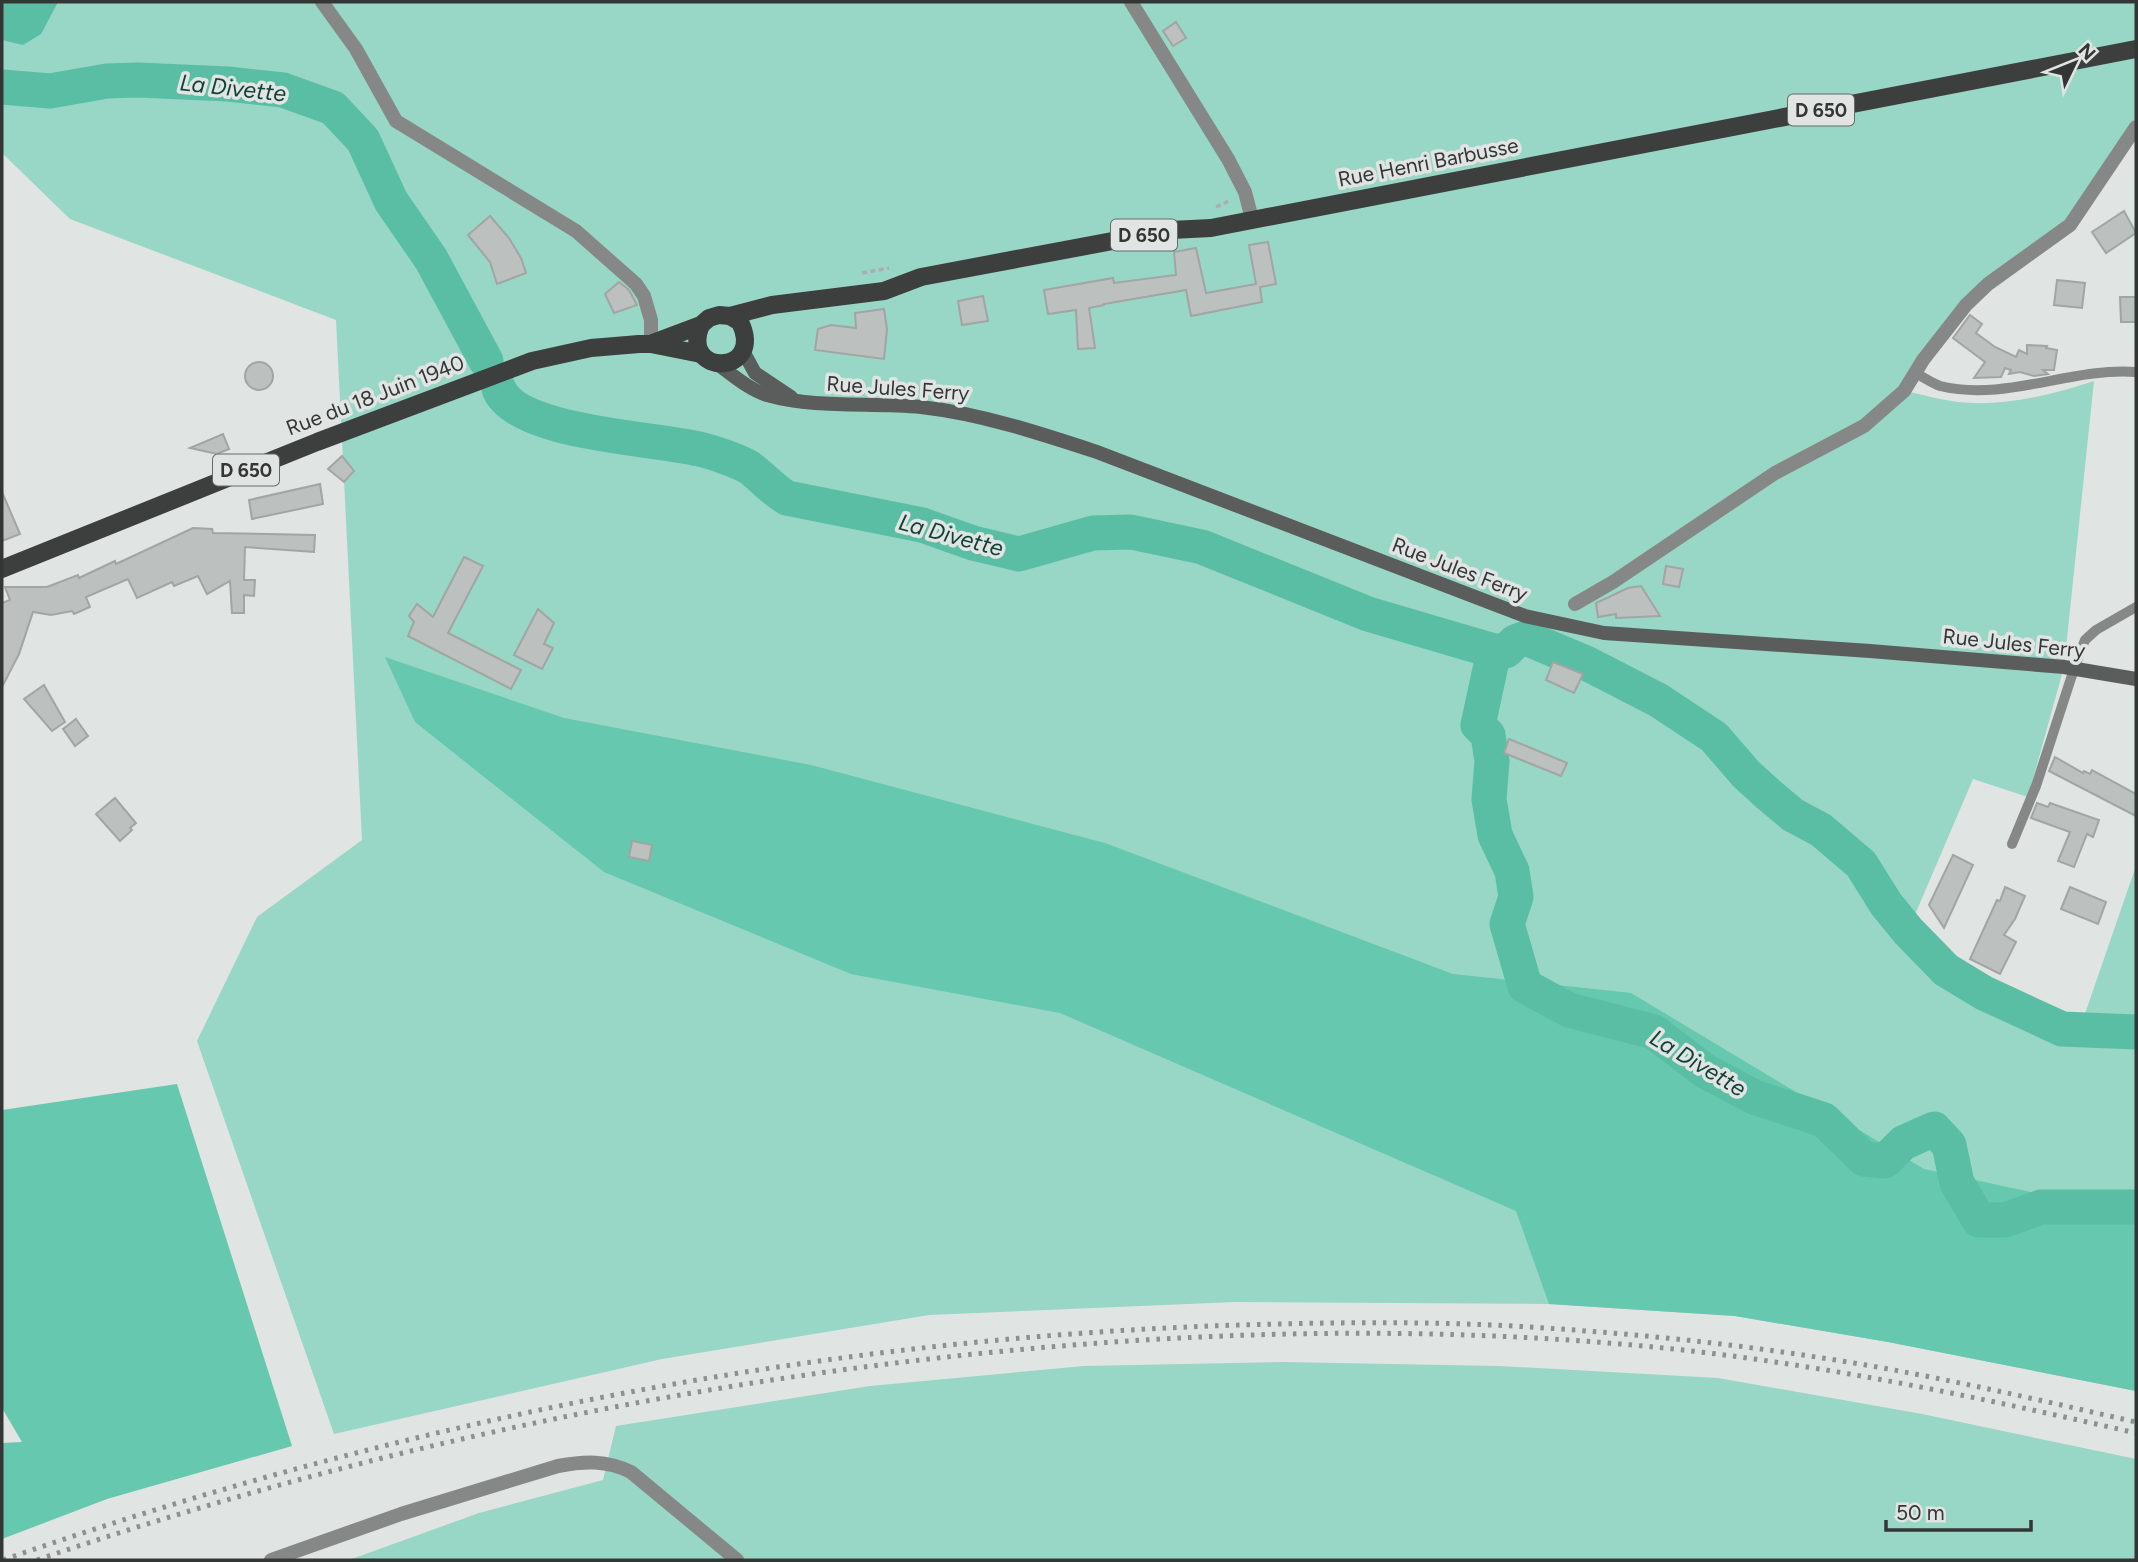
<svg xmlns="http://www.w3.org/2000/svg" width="2138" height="1562" font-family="Figtree,sans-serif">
<rect width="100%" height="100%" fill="#e0e4e3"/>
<g fill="#98d6c5">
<path d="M2 2H2136V127L2070 225 1988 284 1904 391C1922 394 1940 400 1958 402 2003 407 2052 395 2094 381L2064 667 2028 797 1973 779 1908 931 1946 970 1984 993 2062 1029 2079 1031 2136 866V1391L1888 1342 1735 1316 1549 1304 1235 1302 929 1315 662 1359 334 1434 197 1041 257 917 362 840 336 320 70 219 2 153Z"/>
<polygon points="1282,1362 1499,1366 1718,1378 1922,1414 2136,1459 2136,1560 349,1560 479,1513 603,1480 616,1426 870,1386 1084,1366"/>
</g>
<g fill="#65c8af">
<polygon points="385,657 564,718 811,765 1105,843 1453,974 1631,993 1924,1169 2136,1215 2136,1391 1888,1342 1735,1316 1549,1304 1516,1211 1060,1013 851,974 604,872 415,722"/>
<polygon points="177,1084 292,1446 107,1499 2,1539 2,1443 22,1442 2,1408 2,1110"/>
</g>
<polygon fill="#5abea5" points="2,2 57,2 57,4 41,34 23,45 2,40"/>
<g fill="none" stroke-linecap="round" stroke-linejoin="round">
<g stroke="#5abea5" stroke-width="35">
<polyline points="2,87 50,91 107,81 138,80 228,84 283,90 333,108 363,140 391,201 431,259 486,361"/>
<path d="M499 389C517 434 656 438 699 449 712 452 739 461 750 468 763 478 773 490 787 498L922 525 973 543 1019 554 1093 533 1131 532 1202 547 1368 614 1494 651H1506L1515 642 1526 638 1588 664 1658 700 1714 737 1746 774 1769 795 1793 815 1821 830 1861 864 1886 904 1908 931 1946 970 1984 993 2062 1029 2136 1032"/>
<polyline points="1494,651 1478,725 1488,735 1492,761 1489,799 1495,835 1512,871 1516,897 1507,924 1525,986 1569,1010 1654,1032 1705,1071 1754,1097 1824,1120 1864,1159 1885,1161 1903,1143 1934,1129 1949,1145 1957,1183 1979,1220 2005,1220 2041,1207 2136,1207"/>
</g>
</g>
<g fill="#bcc0bf" stroke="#a1a5a4" stroke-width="2">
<polygon points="1176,22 1186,38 1173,46 1163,31"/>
<polygon points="2124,211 2136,233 2106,253 2092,232"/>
<polygon points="490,216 509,238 521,258 526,273 497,284 490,262 468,235"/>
<polygon points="1268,242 1276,284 1260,287 1262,302 1191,316 1186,290 1104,304 1104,305 1089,308 1095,348 1078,349 1076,310 1048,314 1044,290 1113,278 1114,283 1176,275 1174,252 1196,248 1206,293 1256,284 1249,245"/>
<polygon points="2057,280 2085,283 2082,308 2054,305"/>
<polygon points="619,282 629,290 637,305 614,313 605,294"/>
<polygon points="983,296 988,321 962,325 958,301"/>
<polygon points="2120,297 2136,297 2136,322 2121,322"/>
<polygon points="884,309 887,329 884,359 815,350 818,329 831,325 856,328 855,313"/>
<polygon points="1970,315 1982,324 1976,333 1995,347 2016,357 2019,350 2027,354 2027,345 2047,346 2046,348 2057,350 2054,370 2043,370 2048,374 2034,376 2020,372 2009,374 2011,370 2005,368 2001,377 1974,378 1985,362 1953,338"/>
<circle cx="259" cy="376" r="14"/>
<polygon points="223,434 229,449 217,454 190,448"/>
<polygon points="342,456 354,471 344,482 328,469"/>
<polygon points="320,484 323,504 252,519 249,500"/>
<polygon points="2,492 20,534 2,541"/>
<polygon points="193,528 212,529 213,533 315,535 314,552 245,547 244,580 255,580 254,596 244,595 244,613 232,613 230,581 207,594 198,576 174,586 172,582 137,598 128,579 86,597 90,607 74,614 72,611 51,615 33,612 19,654 2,687 2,603 10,600 5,587 47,587 78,575 79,578 115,561 116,564"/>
<polygon points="464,557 483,566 448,633 521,670 511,689 408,636 414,622 409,616 417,604 433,617"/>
<polygon points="1666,566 1683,569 1679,587 1663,584"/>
<polygon points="1641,586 1660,616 1616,618 1616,614 1598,617 1596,603 1628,588"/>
<polygon points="538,609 554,623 544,644 553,648 542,669 514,655"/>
<polygon points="1553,662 1583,674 1574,693 1546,680"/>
<polygon points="44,685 65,722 52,731 24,699"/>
<polygon points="76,719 88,736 75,746 63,729"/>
<polygon points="1509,739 1567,763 1561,776 1504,753"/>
<polygon points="2055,757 2083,773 2084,771 2090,774 2092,770 2136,794 2136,816 2049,771"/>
<polygon points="115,798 136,823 130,828 132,830 120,841 96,814"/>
<polygon points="2037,803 2048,807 2050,803 2099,820 2093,837 2087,834 2074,867 2058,861 2070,832 2031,818"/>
<polygon points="632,841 652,845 649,861 629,857"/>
<polygon points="1953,855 1973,865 1944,928 1929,905"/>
<polygon points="2005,887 2025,896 2015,919 2004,935 2016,942 2000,974 1970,959 1997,900 2000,901"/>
<polygon points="2070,887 2106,902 2098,924 2061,909"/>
</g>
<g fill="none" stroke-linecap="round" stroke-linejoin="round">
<g stroke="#aaaead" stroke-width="3.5" stroke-dasharray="5 3.5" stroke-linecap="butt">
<polyline points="1216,207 1231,200"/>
<polyline points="862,273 889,268"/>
</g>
<g stroke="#868887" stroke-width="10">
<path d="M1916 373C1924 378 1932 383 1940 386 2006 402 2071 367 2136 372"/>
<polyline points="2012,844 2036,786 2074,669 2085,640 2096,630 2136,607"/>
</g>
<g stroke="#868887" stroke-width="14">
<polyline points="322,2 356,49 396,121 576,231 636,284 644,296 651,320 651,344"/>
<polyline points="1131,2 1228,159 1245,192 1252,219"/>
<polyline points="1575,604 1613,582 1775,473 1864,426 1904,391 1923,360 1966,305 1988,284 2070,225 2136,127"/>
<path d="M271 1560 401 1514 558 1466C585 1461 606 1460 631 1472L737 1560"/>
</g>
<g stroke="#5a5d5c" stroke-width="14">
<polyline points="743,351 755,373 791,397"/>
<path d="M717 364C732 374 748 389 767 395 817 409 869 402 921 407 982 414 1039 433 1097 452L1525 616 1604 633 1870 651 2064 667 2136 679"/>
</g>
<g stroke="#3c3f3e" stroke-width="18">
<polyline points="730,316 772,305 884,291 921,277 1171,230 1211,228 2136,49"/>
<path d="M653 343 701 325 709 318 719 315 730 316 740 322C766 376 679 377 701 325"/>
<polyline points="2,569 317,442 532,361 591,348 639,344 651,344 701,354"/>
</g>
<g stroke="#8c908f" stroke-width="5" stroke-dasharray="3.5 7" stroke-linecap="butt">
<path d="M3 1560C401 1421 819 1338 1240 1325 1342 1322 1444 1321 1545 1328 1636 1334 1726 1343 1816 1357 1924 1373 2030 1398 2136 1422"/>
<path d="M37 1560C335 1458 643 1390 956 1356 1197 1330 1441 1324 1683 1350 1836 1367 1986 1399 2136 1433"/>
</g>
</g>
<g text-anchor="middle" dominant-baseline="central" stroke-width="7" stroke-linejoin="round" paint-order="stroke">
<g fill="#e0e4e3" stroke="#686a6a" stroke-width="2">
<rect x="1788" y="94.5" width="66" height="31" rx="5"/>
<rect x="1111" y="219.5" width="66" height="31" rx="5"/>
<rect x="213" y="454.5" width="66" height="31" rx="5"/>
</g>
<g font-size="19" font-weight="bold" fill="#343636">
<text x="1821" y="110">D 650</text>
<text x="1144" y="235">D 650</text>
<text x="246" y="470">D 650</text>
</g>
<g font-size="21" fill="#343636" stroke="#e0e4e3">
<text transform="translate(1428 162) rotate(-11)">Rue Henri Barbusse</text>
<text transform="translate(898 388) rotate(4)">Rue Jules Ferry</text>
<text transform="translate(375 395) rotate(-21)">Rue du 18 Juin 1940</text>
<text transform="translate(1460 569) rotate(21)">Rue Jules Ferry</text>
<text transform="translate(2014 643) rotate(6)">Rue Jules Ferry</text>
</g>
<g font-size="23" font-style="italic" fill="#134036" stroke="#e0e4e3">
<text transform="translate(233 88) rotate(6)">La Divette</text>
<text transform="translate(951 535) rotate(15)">La Divette</text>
<text transform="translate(1698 1063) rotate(31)">La Divette</text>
</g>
</g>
<rect width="2138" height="1562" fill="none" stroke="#343636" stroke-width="7"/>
<g transform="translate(2075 63) rotate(47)" stroke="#e0e4e3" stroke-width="5" paint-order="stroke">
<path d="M0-5L12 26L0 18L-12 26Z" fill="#343636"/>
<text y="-10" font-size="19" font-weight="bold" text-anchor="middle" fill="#343636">N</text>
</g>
<path d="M1886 1520v10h145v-10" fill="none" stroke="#343636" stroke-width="3.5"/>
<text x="1896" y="1520" font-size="21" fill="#343636" stroke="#e0e4e3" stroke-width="5" paint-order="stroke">50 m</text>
</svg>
